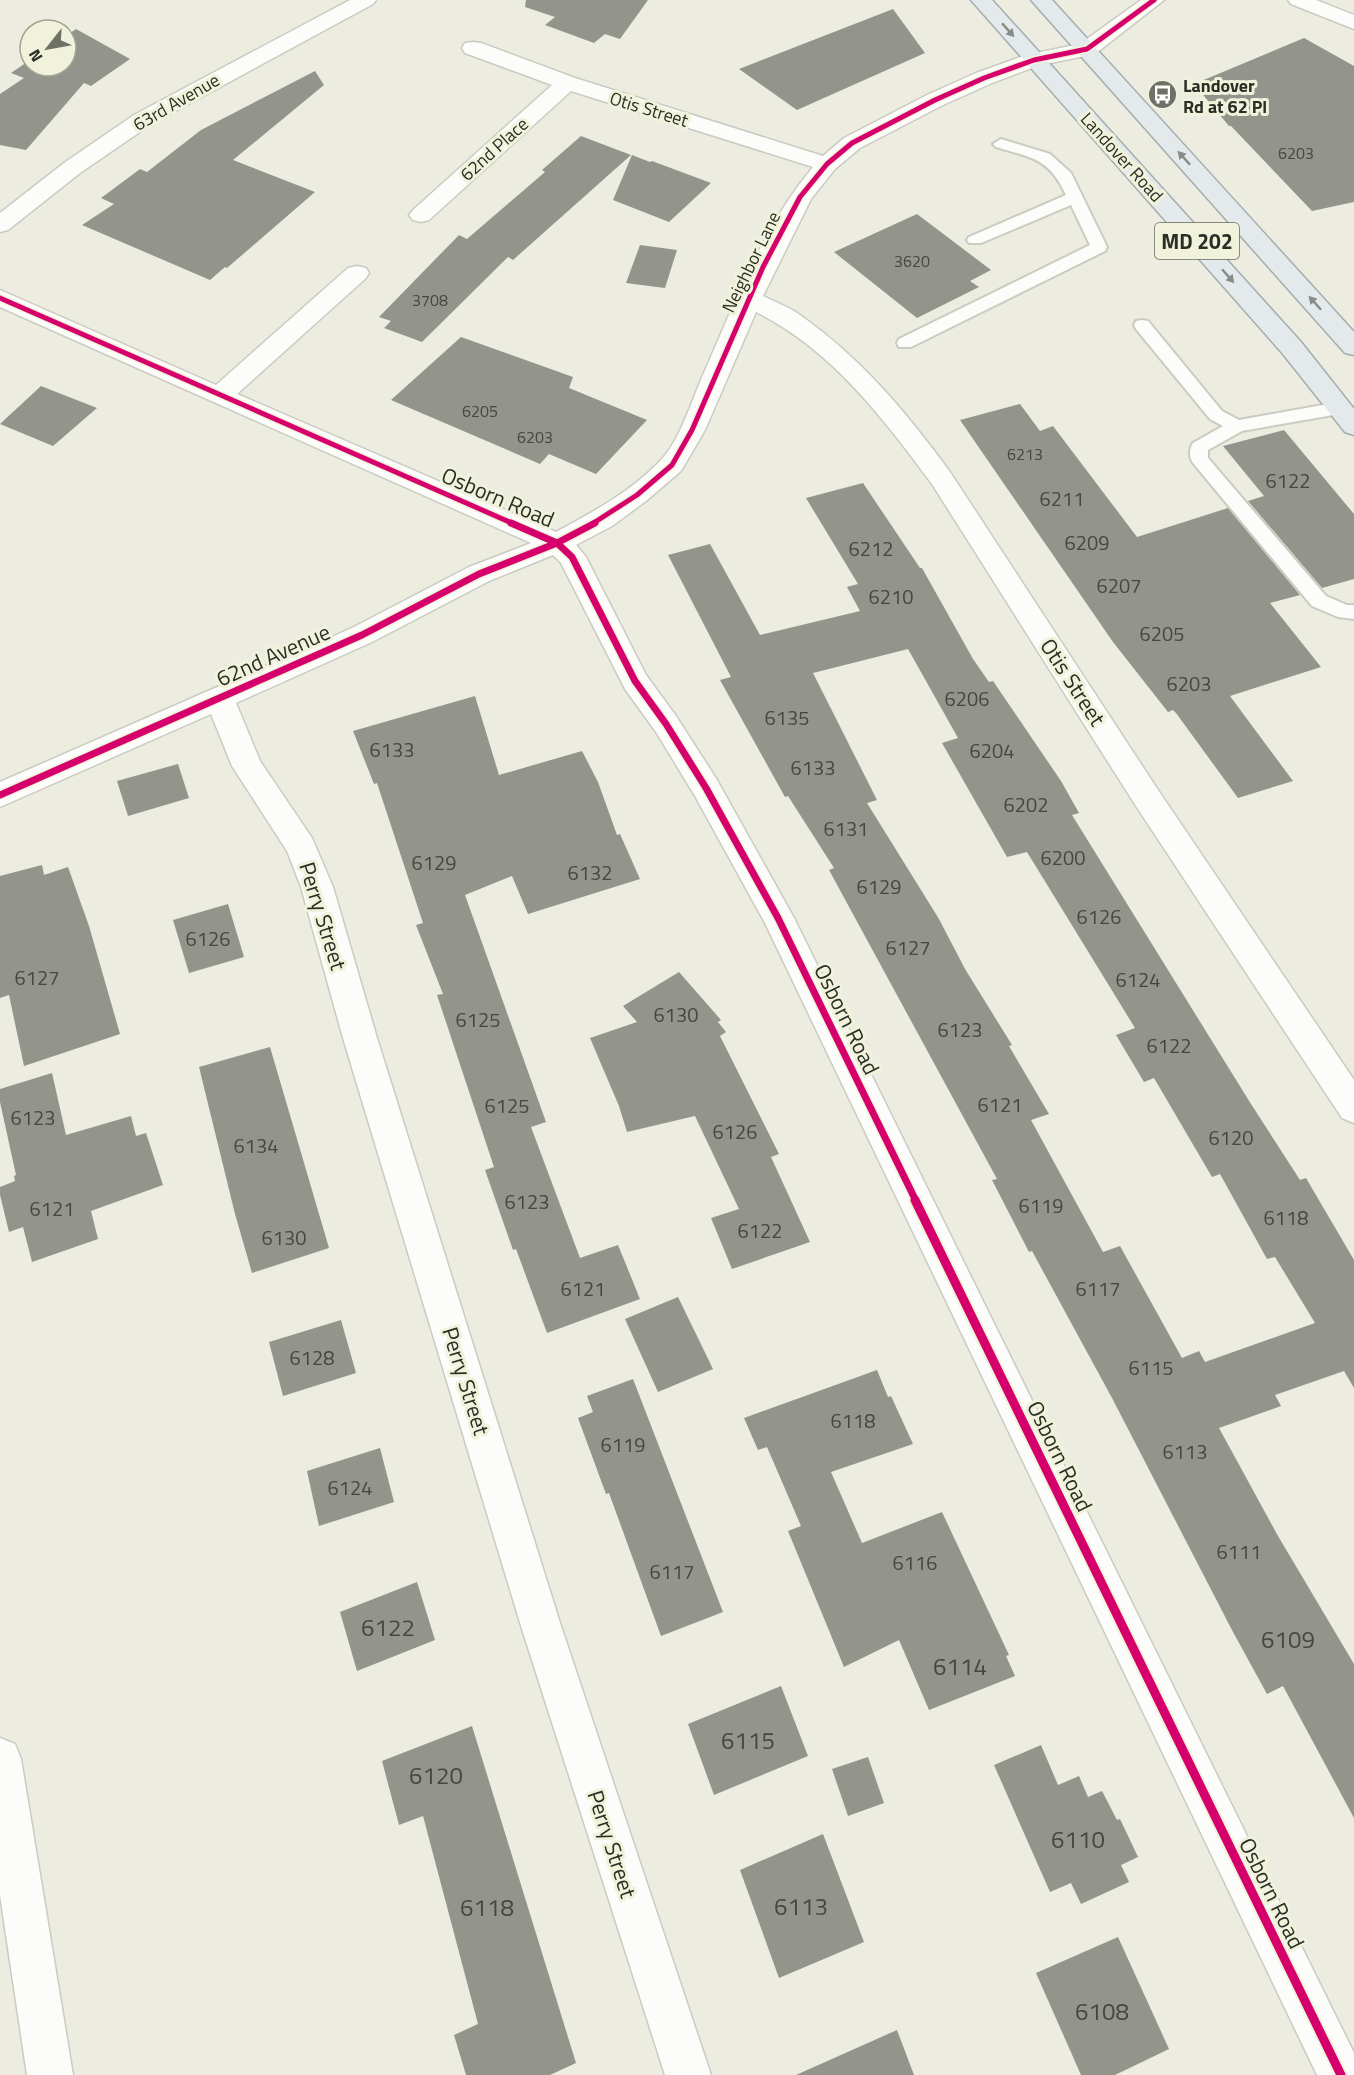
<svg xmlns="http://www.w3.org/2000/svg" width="1354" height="2075" font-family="'Titillium Web',sans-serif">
<rect width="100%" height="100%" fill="#ecede0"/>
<g fill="#93948b" fill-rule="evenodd">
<polygon points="526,0 648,0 620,39 605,34 594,43 545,25 555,17 525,7"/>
<polygon points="893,9 925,53 797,110 739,69"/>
<polygon points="76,29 130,59 91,86 84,83 26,150 0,145 0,94 24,78 11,73 30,60 30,66 66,66 66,36"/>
<polygon points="1304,38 1354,66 1354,202 1312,211 1231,126 1229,126 1194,84"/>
<polygon points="315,71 324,85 233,160 315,192 227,268 225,267 210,280 82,225 114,204 101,198 140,169 147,172 201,130"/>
<polygon points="581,136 631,155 513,260 508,257 422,342 384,328 391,321 379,317 459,235 467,239 545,172 542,170"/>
<polygon points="632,155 650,162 652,161 711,183 669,222 613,200"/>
<polygon points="917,214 991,270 970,281 979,287 917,318 834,252"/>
<polygon points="640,245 677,250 665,288 626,283"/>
<polygon points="461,337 573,377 569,388 647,420 596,474 549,454 540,464 391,400"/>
<polygon points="41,386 97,408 53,446 0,424"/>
<polygon points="1020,404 1040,431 1053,426 1137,537 1228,508 1300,595 1270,603 1321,667 1230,696 1293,781 1238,798 1176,713 1173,710 1168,712 1113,642 960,420"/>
<polygon points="1284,430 1354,514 1354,579 1322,588 1248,501 1264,496 1223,446"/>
<path d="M863 483 920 568H922L973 659 989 682 993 681 1061 781 1079 813 1072 815 1251 1104 1300 1180 1306 1178 1354 1260V1388L1344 1371 1275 1395 1281 1406 1219 1428 1278 1536 1354 1664V1818L1283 1686 1267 1694 1233 1632 1112 1398 1032 1251 1029 1252 992 1180 997 1179 829 870 834 868 788 796 785 797 720 680 731 677 668 555 710 544 760 635 860 611 847 587 858 584 806 498ZM908 649 958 738 942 743 1007 857 1027 852 1135 1028 1116 1035 1144 1082 1154 1078 1212 1177 1220 1174 1267 1259 1275 1257 1315 1323 1205 1362 1199 1351 1182 1358 1120 1246 1103 1252 1031 1120 1049 1114 1009 1046 1012 1045 965 969 939 919 867 803 877 800 813 673Z"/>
<polygon points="475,696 499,775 582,751 598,782 617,835 620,834 640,879 528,914 512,876 465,895 546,1122 531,1127 580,1258 618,1245 640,1299 547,1333 516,1249 513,1250 485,1170 494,1167 437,995 443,994 416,925 423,923 377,783 374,784 353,731"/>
<polygon points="178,764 189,798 128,816 117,781"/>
<polygon points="42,865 44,875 68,867 89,926 120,1034 24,1066 9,995 0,998 0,876"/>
<polygon points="228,904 244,957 189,973 173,920"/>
<polygon points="679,972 721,1020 718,1022 726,1032 720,1036 779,1154 771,1157 810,1242 732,1269 711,1218 739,1209 695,1116 627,1132 619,1106 590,1038 637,1022 623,1006"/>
<polygon points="270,1047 329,1248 252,1273 235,1214 199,1067"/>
<polygon points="52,1073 66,1135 131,1116 136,1136 146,1133 163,1185 91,1211 98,1239 32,1262 23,1227 9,1232 0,1195 0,1187 15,1181 14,1176 16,1175 0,1102 0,1089"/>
<polygon points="678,1297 713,1369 658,1392 625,1319"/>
<polygon points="341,1320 356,1373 283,1396 269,1342"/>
<polygon points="877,1370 888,1397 891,1396 913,1444 831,1472 862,1543 942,1512 1009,1655 1006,1656 1015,1676 929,1710 899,1640 844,1667 788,1531 801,1526 767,1447 758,1450 744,1418"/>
<polygon points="633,1379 723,1612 661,1636 609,1493 606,1494 578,1418 593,1412 587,1396"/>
<polygon points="380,1448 394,1502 319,1526 307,1471"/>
<polygon points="417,1582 435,1640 357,1671 340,1612"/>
<polygon points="781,1686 808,1756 714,1795 688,1724"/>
<polygon points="472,1726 576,2063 550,2075 466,2075 454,2035 478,2024 423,1816 399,1825 382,1761"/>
<polygon points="1041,1745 1058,1785 1079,1776 1088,1797 1102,1791 1117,1820 1120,1819 1138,1857 1121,1865 1129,1882 1081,1904 1071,1883 1050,1892 994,1765"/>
<polygon points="868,1757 884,1803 848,1816 832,1769"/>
<polygon points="823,1834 864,1942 779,1978 740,1870"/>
<polygon points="1118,1937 1169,2049 1115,2075 1081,2075 1036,1973"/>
<polygon points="897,2030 914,2075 796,2075"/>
</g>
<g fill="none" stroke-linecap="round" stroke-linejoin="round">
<defs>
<g id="service">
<path d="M1001 139 1050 154 1071 173 1107 247 1105 251 911 347H899L897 343 899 339 1090 245 1071 205 981 243H969L967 240 969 237 1066 195C1049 158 1032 158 996 147L993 144Z"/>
<path d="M1142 320 1148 321 1222 411 1239 420 1339 402 1345 404 1348 408 1345 412 1339 414 1242 431 1208 450V458L1326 596 1347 605H1354V619L1338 617 1312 606 1193 463C1189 457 1189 449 1193 443L1223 426 1210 419 1136 329 1134 325 1136 321Z"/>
</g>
<g id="minor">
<polygon points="350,0 376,0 373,4 150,125 80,173 8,230 0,232 0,213 64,163 134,115"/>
<path d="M1141 0H1164L1095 54 1040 65 992 83 943 105 860 148 835 169 811 199 763 296C775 302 789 307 800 315 861 358 906 412 950 472L1156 787 1354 1080V1123L1342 1118 1134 803 932 484C883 418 831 349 756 312L705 430 681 471 646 501 612 526 576 545 586 557 646 675 676 716 717 780 794 918 1354 2053V2075H1317L765 923 695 796 656 732 625 689 561 563 553 555 489 581 372 642 236 703 260 761 312 838 333 887 377 1038 561 1626 711 2075H665L521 1626 343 1038 301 887 287 851 232 766 211 714 0 807V782L352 628 469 567 531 543 0 307V290L216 385 348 268 357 266 366 268 369 273 366 278 237 394 556 532C593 512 632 491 661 460 680 440 692 400 703 375 735 303 762 228 813 167L571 91 429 220 421 222 413 220 409 215 413 210 552 85 465 53 462 48 465 43 473 42 481 43 575 78 823 156 844 138 927 95 976 73 1026 55 1080 44Z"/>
<polygon points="1288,0 1316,0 1354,15 1354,29 1291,4"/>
<polygon points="0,1738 15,1744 21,1759 73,2075 27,2075 0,1895"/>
</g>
<g id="primary">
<polygon points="971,0 992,0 1301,342 1354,409 1354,435 1345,432 1283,354"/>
<polygon points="1031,0 1052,0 1354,332 1354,355 1345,353"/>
</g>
</defs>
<use href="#service" stroke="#cbcbc1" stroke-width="4"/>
<use href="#minor" stroke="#cbcbc1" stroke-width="3"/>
<use href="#primary" stroke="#a4adad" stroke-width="3"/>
<use href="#service" fill="#fcfcfa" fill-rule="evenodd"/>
<use href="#minor" fill="#fcfcfa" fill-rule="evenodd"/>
<use href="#primary" fill="#e4eaec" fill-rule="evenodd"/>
<defs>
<g id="cycleway-far2">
<polyline points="0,298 514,524"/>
<polyline points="592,524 637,495 672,465 692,430 763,267 800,197 827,164 852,143 935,100 984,78 1034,60 1087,49 1154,0"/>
</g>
<g id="cycleway-far1">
<polyline points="511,523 557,543 572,557 635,681 666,724 706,788 778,918 916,1201"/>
<polyline points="0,795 362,635 479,574 557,543 595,523"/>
</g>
<polyline id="cycleway" points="915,1200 1341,2075"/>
</defs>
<use href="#cycleway-far2" stroke="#f0f2db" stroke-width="8"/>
<use href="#cycleway-far1" stroke="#f0f2db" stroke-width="10"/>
<use href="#cycleway" stroke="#f0f2db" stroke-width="13"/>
<use href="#cycleway-far2" stroke="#d6006c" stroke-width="5"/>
<use href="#cycleway-far1" stroke="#d6006c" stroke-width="7"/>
<use href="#cycleway" stroke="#d6006c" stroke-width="9"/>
</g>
<defs><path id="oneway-solid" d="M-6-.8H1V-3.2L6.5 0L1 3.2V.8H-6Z" transform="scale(1.5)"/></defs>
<g fill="#888c88">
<use href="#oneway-solid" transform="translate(1008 30) rotate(49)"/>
<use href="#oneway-solid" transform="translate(1184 158) rotate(-132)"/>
<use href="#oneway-solid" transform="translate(1228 276) rotate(49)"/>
<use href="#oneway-solid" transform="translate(1315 303) rotate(-132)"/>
</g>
<defs>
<symbol id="bus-disc" viewBox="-11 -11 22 22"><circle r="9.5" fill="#6f7066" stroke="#f0f2db"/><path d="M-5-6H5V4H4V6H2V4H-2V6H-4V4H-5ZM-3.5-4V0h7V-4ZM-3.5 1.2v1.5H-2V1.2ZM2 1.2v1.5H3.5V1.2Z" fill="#fff"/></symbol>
</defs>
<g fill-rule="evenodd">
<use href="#bus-disc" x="1146" y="78" width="33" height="33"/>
</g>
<g text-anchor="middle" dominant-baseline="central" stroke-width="6" stroke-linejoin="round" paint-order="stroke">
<g font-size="16" fill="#46473e">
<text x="1296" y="153">6203</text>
<text x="912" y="261">3620</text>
<text x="430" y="300">3708</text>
<text x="480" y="411">6205</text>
<text x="535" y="437">6203</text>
<text x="1025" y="454">6213</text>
</g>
<g font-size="18" font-weight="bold" fill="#2c2d24" stroke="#f0f2db" text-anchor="start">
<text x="1183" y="85">Landover<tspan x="1183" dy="21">Rd at 62 Pl</tspan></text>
</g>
<g font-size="18" fill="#2c2d24" stroke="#f0f2db">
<text transform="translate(176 102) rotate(-30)">63rd Avenue</text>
<text transform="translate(649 109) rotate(17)">Otis Street</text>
<text transform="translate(494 149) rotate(-42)">62nd Place</text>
<text transform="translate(1122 157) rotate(48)">Landover Road</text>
<text transform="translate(751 262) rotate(-64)">Neighbor Lane</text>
</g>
<g font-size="20" fill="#46473e">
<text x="1288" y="480">6122</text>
<text x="1062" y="498">6211</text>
<text x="1087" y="542">6209</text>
<text x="871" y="548">6212</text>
<text x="1119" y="585">6207</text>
<text x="891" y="596">6210</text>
<text x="1162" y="633">6205</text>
<text x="1189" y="683">6203</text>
<text x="967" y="698">6206</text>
<text x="787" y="717">6135</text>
<text x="392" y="749">6133</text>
<text x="992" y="750">6204</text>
<text x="813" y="767">6133</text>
<text x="1026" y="804">6202</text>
<text x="846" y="828">6131</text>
<text x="1063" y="857">6200</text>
<text x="434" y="862">6129</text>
<text x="590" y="872">6132</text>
<text x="879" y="886">6129</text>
<text x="1099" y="916">6126</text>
<text x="208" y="938">6126</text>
<text x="908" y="947">6127</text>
<text x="37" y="977">6127</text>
<text x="1138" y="979">6124</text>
<text x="676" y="1014">6130</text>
<text x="478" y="1019">6125</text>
<text x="960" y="1029">6123</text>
<text x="1169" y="1045">6122</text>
<text x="1000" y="1104">6121</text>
<text x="507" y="1105">6125</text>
<text x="33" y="1117">6123</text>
<text x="735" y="1131">6126</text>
<text x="1231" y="1137">6120</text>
<text x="256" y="1145">6134</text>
<text x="527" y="1201">6123</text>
<text x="1041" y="1205">6119</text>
<text x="52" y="1208">6121</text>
<text x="1286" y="1217">6118</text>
<text x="760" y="1230">6122</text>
<text x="284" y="1237">6130</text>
<text x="583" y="1288">6121</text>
<text x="1098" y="1288">6117</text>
<text x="312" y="1357">6128</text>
<text x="1151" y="1367">6115</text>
<text x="853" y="1420">6118</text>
<text x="623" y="1444">6119</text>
<text x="1185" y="1451">6113</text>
<text x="350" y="1487">6124</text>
<text x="1239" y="1551">6111</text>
<text x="915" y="1562">6116</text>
<text x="672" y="1571">6117</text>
</g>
<rect fill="#f0f2db" stroke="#67685b" stroke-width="1.5" x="1155" y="223" width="84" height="36" rx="4.5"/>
<g font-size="21" font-weight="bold" fill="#2c2d24">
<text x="1197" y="241">MD 202</text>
</g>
<g font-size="22" fill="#2c2d24" stroke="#f0f2db">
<text transform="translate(498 497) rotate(23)">Osborn Road</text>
<text transform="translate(273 655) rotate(-24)">62nd Avenue</text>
<text transform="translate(1073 682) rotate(57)">Otis Street</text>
<text transform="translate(323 916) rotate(73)">Perry Street</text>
<text transform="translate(847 1019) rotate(64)">Osborn Road</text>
<text transform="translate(466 1381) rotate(73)">Perry Street</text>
<text transform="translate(1060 1456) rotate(64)">Osborn Road</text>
<text transform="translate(612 1844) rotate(72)">Perry Street</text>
<text transform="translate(1272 1893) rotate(64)">Osborn Road</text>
</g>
<g font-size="24" fill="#46473e">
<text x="388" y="1627">6122</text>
<text x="1288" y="1639">6109</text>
<text x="960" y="1666">6114</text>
<text x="748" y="1740">6115</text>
<text x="436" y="1775">6120</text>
<text x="1078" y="1839">6110</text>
<text x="801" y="1906">6113</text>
<text x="487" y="1907">6118</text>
<text x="1102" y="2011">6108</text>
</g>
</g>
<g transform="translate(48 48) rotate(239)"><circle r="28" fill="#f0f2db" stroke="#a2a392" stroke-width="1.5"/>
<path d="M0-4.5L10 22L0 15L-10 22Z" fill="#6f7066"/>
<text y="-9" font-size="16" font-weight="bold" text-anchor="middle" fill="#2c2d24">N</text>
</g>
</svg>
